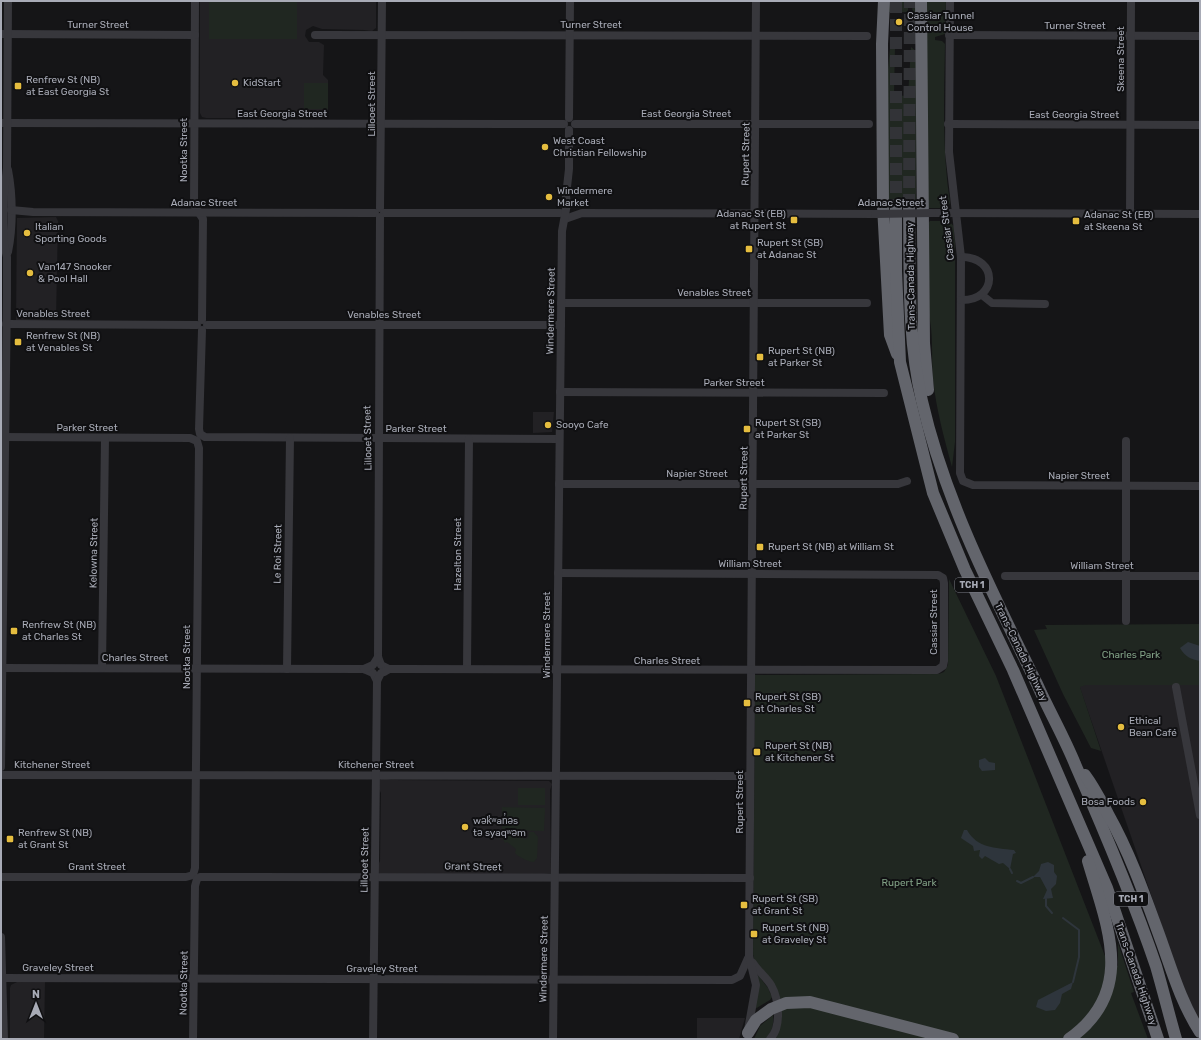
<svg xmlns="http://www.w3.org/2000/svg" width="1201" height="1040" font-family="Rubik,sans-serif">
<rect width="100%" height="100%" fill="#151517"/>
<g fill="#222124">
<polygon points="200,1 376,1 376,28 372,31 364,30 322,29 313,26 306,30 305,36 309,42 319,42 324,45 323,75 328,80 328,118 206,118 202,117 200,113"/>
<polygon points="56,217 58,221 56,319 16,320 17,218"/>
<polygon points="533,412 554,412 552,432 533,433"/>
<polygon points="1079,685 1200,685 1200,1021 1190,1008"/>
<polygon points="382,778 392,780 549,781 552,784 550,790 551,873 538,875 536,874 380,874 378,872 378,865 380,861 381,793 379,789 380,780"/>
<polygon points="17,982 45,982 44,1039 10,1039 10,988 11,985"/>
<polygon points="697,1018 745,1018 739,1039 697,1039"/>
</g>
<g fill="#202721">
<rect x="209" y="1" width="88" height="38"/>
<polygon points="889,1 908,1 908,12 888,12"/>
<path d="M912 1H915C916 11 920 29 915 37L913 34Z"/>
<path d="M927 1H946L945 34 935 37V40L942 41 945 44C944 97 942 150 950 203L946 208H927Z"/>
<polygon points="895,47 894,95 908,96 911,47 917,52 916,202 887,202 887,78 890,49"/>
<rect x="304" y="83" width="24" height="26"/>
<path d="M930 221H948L954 226 955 244V442L952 467C944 438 936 408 933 379 931 356 934 333 928 311V223Z"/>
<polygon points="949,579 996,676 1105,956 1118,966 1118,943 1134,992 1131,993 1148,1039 772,1039 779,1004 754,959 753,954 755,675 939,674 944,672 948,665"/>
<polygon points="1200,624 1200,685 1086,685 1080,687 1101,751 1091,748 1063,694 1034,630 1047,629 1045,625"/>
<rect x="518" y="788" width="27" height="17"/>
<polygon points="502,807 545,808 544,831 502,830"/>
<path d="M520 832 524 839 528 838 529 832H534L538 837 537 858 534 862C529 862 518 857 515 853L516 849 507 842 505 843 502 838 504 833Z"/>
<polygon points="758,975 768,988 772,997 770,1000 755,1009"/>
<path d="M773 1015C774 1024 772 1033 765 1039H754L760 1026Z"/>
</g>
<g fill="#2e353c">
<path d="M1188 642 1200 646V661C1191 659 1185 657 1180 648Z"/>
<polygon points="985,758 989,762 995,763 995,770 982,771 979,767 979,760"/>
<path d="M964 830H967C977 848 995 848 1014 850L1016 853 1013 854 1010 869 1003 863 999 864 985 856 982 859 979 856 980 850 974 851 973 846 961 838Z"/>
<polygon points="1048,862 1054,865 1054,872 1057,876 1056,884 1051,889 1053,898 1043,899 1047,890 1040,877 1033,877 1039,871 1041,864"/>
<polygon points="1073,982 1071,989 1062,994 1060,1003 1055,1010 1046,1011 1036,1007 1038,1000"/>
</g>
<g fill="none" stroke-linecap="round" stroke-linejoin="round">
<g stroke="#2e353c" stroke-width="2">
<polyline points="1010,869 1012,873"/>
<polyline points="1017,881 1021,883 1033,877"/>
<polyline points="1046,899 1046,906 1052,913"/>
<polyline points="1063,918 1079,930 1079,957 1073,982"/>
</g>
<g stroke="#323337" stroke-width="12" stroke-dasharray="12 6" stroke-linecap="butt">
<polyline points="896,1 896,206"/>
<polyline points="909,206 910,1"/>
</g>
<g stroke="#37373c" stroke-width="8">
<polyline points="195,1 194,205 203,219 202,320"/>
<polyline points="950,1 949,152 961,257 960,473 963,481 973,485 1200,486"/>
<polyline points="1,34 195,35"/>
<polyline points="315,35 867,36"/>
<polyline points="949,35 1200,36"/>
<polyline points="569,118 570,1"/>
<polyline points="1,123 564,124"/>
<polyline points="575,124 869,124"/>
<polyline points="948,124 1200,125"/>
<path d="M8 170C13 196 13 227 8 252"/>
<polyline points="380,208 382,1"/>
<polyline points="11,210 33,212 375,213"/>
<polyline points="384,213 560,213"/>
<polyline points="932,213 1200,214"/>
<polyline points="1130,214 1131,1"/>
<polyline points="380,217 378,657 381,665 389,669"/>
<polyline points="565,219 582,213 875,214"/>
<polyline points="982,295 992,303 1045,304"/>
<path d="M961 300C998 301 999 257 961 257"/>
<polyline points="561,303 867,303"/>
<polyline points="6,324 197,325"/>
<polyline points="207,325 561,325"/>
<polyline points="202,330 199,429 200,434 205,437 559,439"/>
<polyline points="560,392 884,393"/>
<polyline points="1,437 190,438 197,441 199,448 195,868 193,875 186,877 1,877"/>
<polyline points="1126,441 1126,621"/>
<polyline points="559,484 898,484 907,481"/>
<polyline points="1005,576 1200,576"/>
<polyline points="1,668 364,669 373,673 377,681"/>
<polyline points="102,668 105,438"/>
<polyline points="287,669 290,438"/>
<polyline points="364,669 373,665 378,657"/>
<polyline points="467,669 469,439"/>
<polyline points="1176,687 1200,815"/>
<polyline points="1,767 7,294 7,257 3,240 4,194 7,168 8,1"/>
<polyline points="1,775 750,776"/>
<polyline points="1,937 4,1039"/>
<path d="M753 963C758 971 766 977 771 985 779 999 782 1027 770 1039"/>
<polyline points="1,978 732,980 740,976 748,958"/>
<polyline points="748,1030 756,985 749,956 756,1"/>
<polyline points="193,1039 195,886 197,879 200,877 750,878"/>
<polyline points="373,1039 377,681 381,673 384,672 389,669 402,669 937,670 943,666 944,661 944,583 943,578 938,575 558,573"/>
<polyline points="553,1039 562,231 567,204 566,196 569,169 569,130"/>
</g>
<g stroke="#63656c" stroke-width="12">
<polyline points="884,1 882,44 883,206 890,335 897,354"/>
<polyline points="921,1 924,343 928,390"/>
<polyline points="896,206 896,271 900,362 933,493 965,570 1013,670 1107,888 1158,1039"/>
<path d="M909 206C910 271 907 337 922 401 945 501 992 592 1037 684 1049 711 1064 737 1075 764 1104 830 1133 898 1156 966 1163 990 1169 1015 1176 1039"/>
<path d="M1085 775C1094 787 1101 801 1108 814 1131 855 1146 899 1162 943 1173 974 1182 1004 1200 1032"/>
<polyline points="748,1033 756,1020 771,1009 786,1003 810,1002 953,1039"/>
<path d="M1069 1039C1137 991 1107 926 1088 861"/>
</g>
<polyline stroke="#37373c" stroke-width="8" points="875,214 932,213"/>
</g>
<g fill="#e5bd3f" stroke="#101012" stroke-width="1.5">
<circle cx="899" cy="22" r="4"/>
<circle cx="235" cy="83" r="4"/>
<rect x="14" y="82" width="8" height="8" rx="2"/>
<circle cx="545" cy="147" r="4"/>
<circle cx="549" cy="197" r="4"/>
<rect x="790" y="216" width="8" height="8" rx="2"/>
<rect x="1072" y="217" width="8" height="8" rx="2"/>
<circle cx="27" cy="233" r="4"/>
<rect x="745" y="245" width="8" height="8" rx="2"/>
<circle cx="30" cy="273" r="4"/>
<rect x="14" y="338" width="8" height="8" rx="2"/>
<rect x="756" y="353" width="8" height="8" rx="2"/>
<circle cx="548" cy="425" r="4"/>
<rect x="743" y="425" width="8" height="8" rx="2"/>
<rect x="756" y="543" width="8" height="8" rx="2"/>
<rect x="10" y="627" width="8" height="8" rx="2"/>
<rect x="743" y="699" width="8" height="8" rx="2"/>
<circle cx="1121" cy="727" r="4"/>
<rect x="753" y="748" width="8" height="8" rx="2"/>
<circle cx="1143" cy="802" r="4"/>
<circle cx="465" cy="827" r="4"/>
<rect x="6" y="835" width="8" height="8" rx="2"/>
<rect x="740" y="901" width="8" height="8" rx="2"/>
<rect x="750" y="930" width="8" height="8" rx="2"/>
</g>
<g text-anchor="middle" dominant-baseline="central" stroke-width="4" stroke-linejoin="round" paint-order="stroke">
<g fill="#101012" stroke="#7a7c85" stroke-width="1">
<rect x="955" y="578" width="34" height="14" rx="3"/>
<rect x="1114" y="892" width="34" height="14" rx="3"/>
</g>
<g font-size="9" font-weight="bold" fill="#a8abb6">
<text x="972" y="585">TCH 1</text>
<text x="1131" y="899">TCH 1</text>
</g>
<g font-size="10" fill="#a8abb6" stroke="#101012" text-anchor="start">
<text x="907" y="16">Cassiar Tunnel<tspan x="907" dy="12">Control House</tspan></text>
<text x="26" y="80">Renfrew St (NB)<tspan x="26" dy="12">at East Georgia St</tspan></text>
<text x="243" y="83">KidStart</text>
<text x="553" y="141">West Coast<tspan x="553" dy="12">Christian Fellowship</tspan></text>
<text x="557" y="191">Windermere<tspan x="557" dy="12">Market</tspan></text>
<text x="786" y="214" text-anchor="end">Adanac St (EB)<tspan x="786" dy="12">at Rupert St</tspan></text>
<text x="1084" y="215">Adanac St (EB)<tspan x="1084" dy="12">at Skeena St</tspan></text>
<text x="35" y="227">Italian<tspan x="35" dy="12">Sporting Goods</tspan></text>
<text x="757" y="243">Rupert St (SB)<tspan x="757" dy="12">at Adanac St</tspan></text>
<text x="38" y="267">Van147 Snooker<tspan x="38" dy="12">&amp; Pool Hall</tspan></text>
<text x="26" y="336">Renfrew St (NB)<tspan x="26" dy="12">at Venables St</tspan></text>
<text x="768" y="351">Rupert St (NB)<tspan x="768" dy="12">at Parker St</tspan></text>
<text x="755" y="423">Rupert St (SB)<tspan x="755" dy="12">at Parker St</tspan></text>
<text x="556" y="425">Sooyo Cafe</text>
<text x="768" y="547">Rupert St (NB) at William St</text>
<text x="22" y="625">Renfrew St (NB)<tspan x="22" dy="12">at Charles St</tspan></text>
<text x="755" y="697">Rupert St (SB)<tspan x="755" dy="12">at Charles St</tspan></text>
<text x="1129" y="721">Ethical<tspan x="1129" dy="12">Bean Café</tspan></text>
<text x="765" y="746">Rupert St (NB)<tspan x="765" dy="12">at Kitchener St</tspan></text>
<text x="1135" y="802" text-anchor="end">Bosa Foods</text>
<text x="473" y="821">wək̓ʷan̓əs<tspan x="473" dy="12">tə syaqʷəm</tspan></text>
<text x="18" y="833">Renfrew St (NB)<tspan x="18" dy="12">at Grant St</tspan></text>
<text x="752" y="899">Rupert St (SB)<tspan x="752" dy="12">at Grant St</tspan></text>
<text x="762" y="928">Rupert St (NB)<tspan x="762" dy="12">at Graveley St</tspan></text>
</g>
<g font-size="10" fill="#a8abb6" stroke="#101012">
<text x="98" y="25">Turner Street</text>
<text x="591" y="25">Turner Street</text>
<text x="1075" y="26">Turner Street</text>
<text transform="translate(1121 59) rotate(-90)">Skeena Street</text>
<text transform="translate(372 104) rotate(-90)">Lillooet Street</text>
<text x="282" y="114">East Georgia Street</text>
<text x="686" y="114">East Georgia Street</text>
<text x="1074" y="115">East Georgia Street</text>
<text transform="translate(184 150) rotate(-90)">Nootka Street</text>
<text transform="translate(746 154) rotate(-89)">Rupert Street</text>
<text x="204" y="203">Adanac Street</text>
<text x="891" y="203">Adanac Street</text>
<text transform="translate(947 228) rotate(-97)">Cassiar Street</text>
<text transform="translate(911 276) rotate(-91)">Trans-Canada Highway</text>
<text x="714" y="293">Venables Street</text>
<text transform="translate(551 311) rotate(-89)">Windermere Street</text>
<text x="53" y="314">Venables Street</text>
<text x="384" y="315">Venables Street</text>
<text x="734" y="383">Parker Street</text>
<text x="87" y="428">Parker Street</text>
<text x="416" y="429">Parker Street</text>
<text transform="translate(368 438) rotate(-91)">Lillooet Street</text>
<text x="697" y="474">Napier Street</text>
<text x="1079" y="476">Napier Street</text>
<text transform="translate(744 478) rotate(-89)">Rupert Street</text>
<text transform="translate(94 553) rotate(-89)">Kelowna Street</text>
<text transform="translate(278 554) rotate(-89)">Le Roi Street</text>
<text transform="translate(458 554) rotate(-90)">Hazelton Street</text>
<text x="750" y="564">William Street</text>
<text x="1102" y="566">William Street</text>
<text transform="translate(934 622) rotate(-90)">Cassiar Street</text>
<text transform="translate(547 635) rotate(-90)">Windermere Street</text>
<text transform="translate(1021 652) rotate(64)">Trans-Canada Highway</text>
<text transform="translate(187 657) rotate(-90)">Nootka Street</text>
<text x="135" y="658">Charles Street</text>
<text x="667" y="661">Charles Street</text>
<text x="52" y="765">Kitchener Street</text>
<text x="376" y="765">Kitchener Street</text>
<text transform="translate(740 802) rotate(-90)">Rupert Street</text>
<text transform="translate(365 860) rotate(-89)">Lillooet Street</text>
<text x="97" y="867">Grant Street</text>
<text transform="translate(473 867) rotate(1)">Grant Street</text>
<text transform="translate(544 959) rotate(-89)">Windermere Street</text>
<text x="58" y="968">Graveley Street</text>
<text x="382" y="969">Graveley Street</text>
<text transform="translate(1136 974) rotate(71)">Trans-Canada Highway</text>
<text transform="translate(184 983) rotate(-89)">Nootka Street</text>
</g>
<g font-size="10" fill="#80a085" stroke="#101012">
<text x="1131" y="655">Charles Park</text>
<text x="909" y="883">Rupert Park</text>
</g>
</g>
<rect width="1201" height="1040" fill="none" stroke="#a8abb6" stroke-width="4"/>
<g transform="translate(36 1004)" stroke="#101012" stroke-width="3" paint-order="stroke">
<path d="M0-3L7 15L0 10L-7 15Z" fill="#a8abb6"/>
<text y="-6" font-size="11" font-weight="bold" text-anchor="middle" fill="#a8abb6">N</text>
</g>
</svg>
